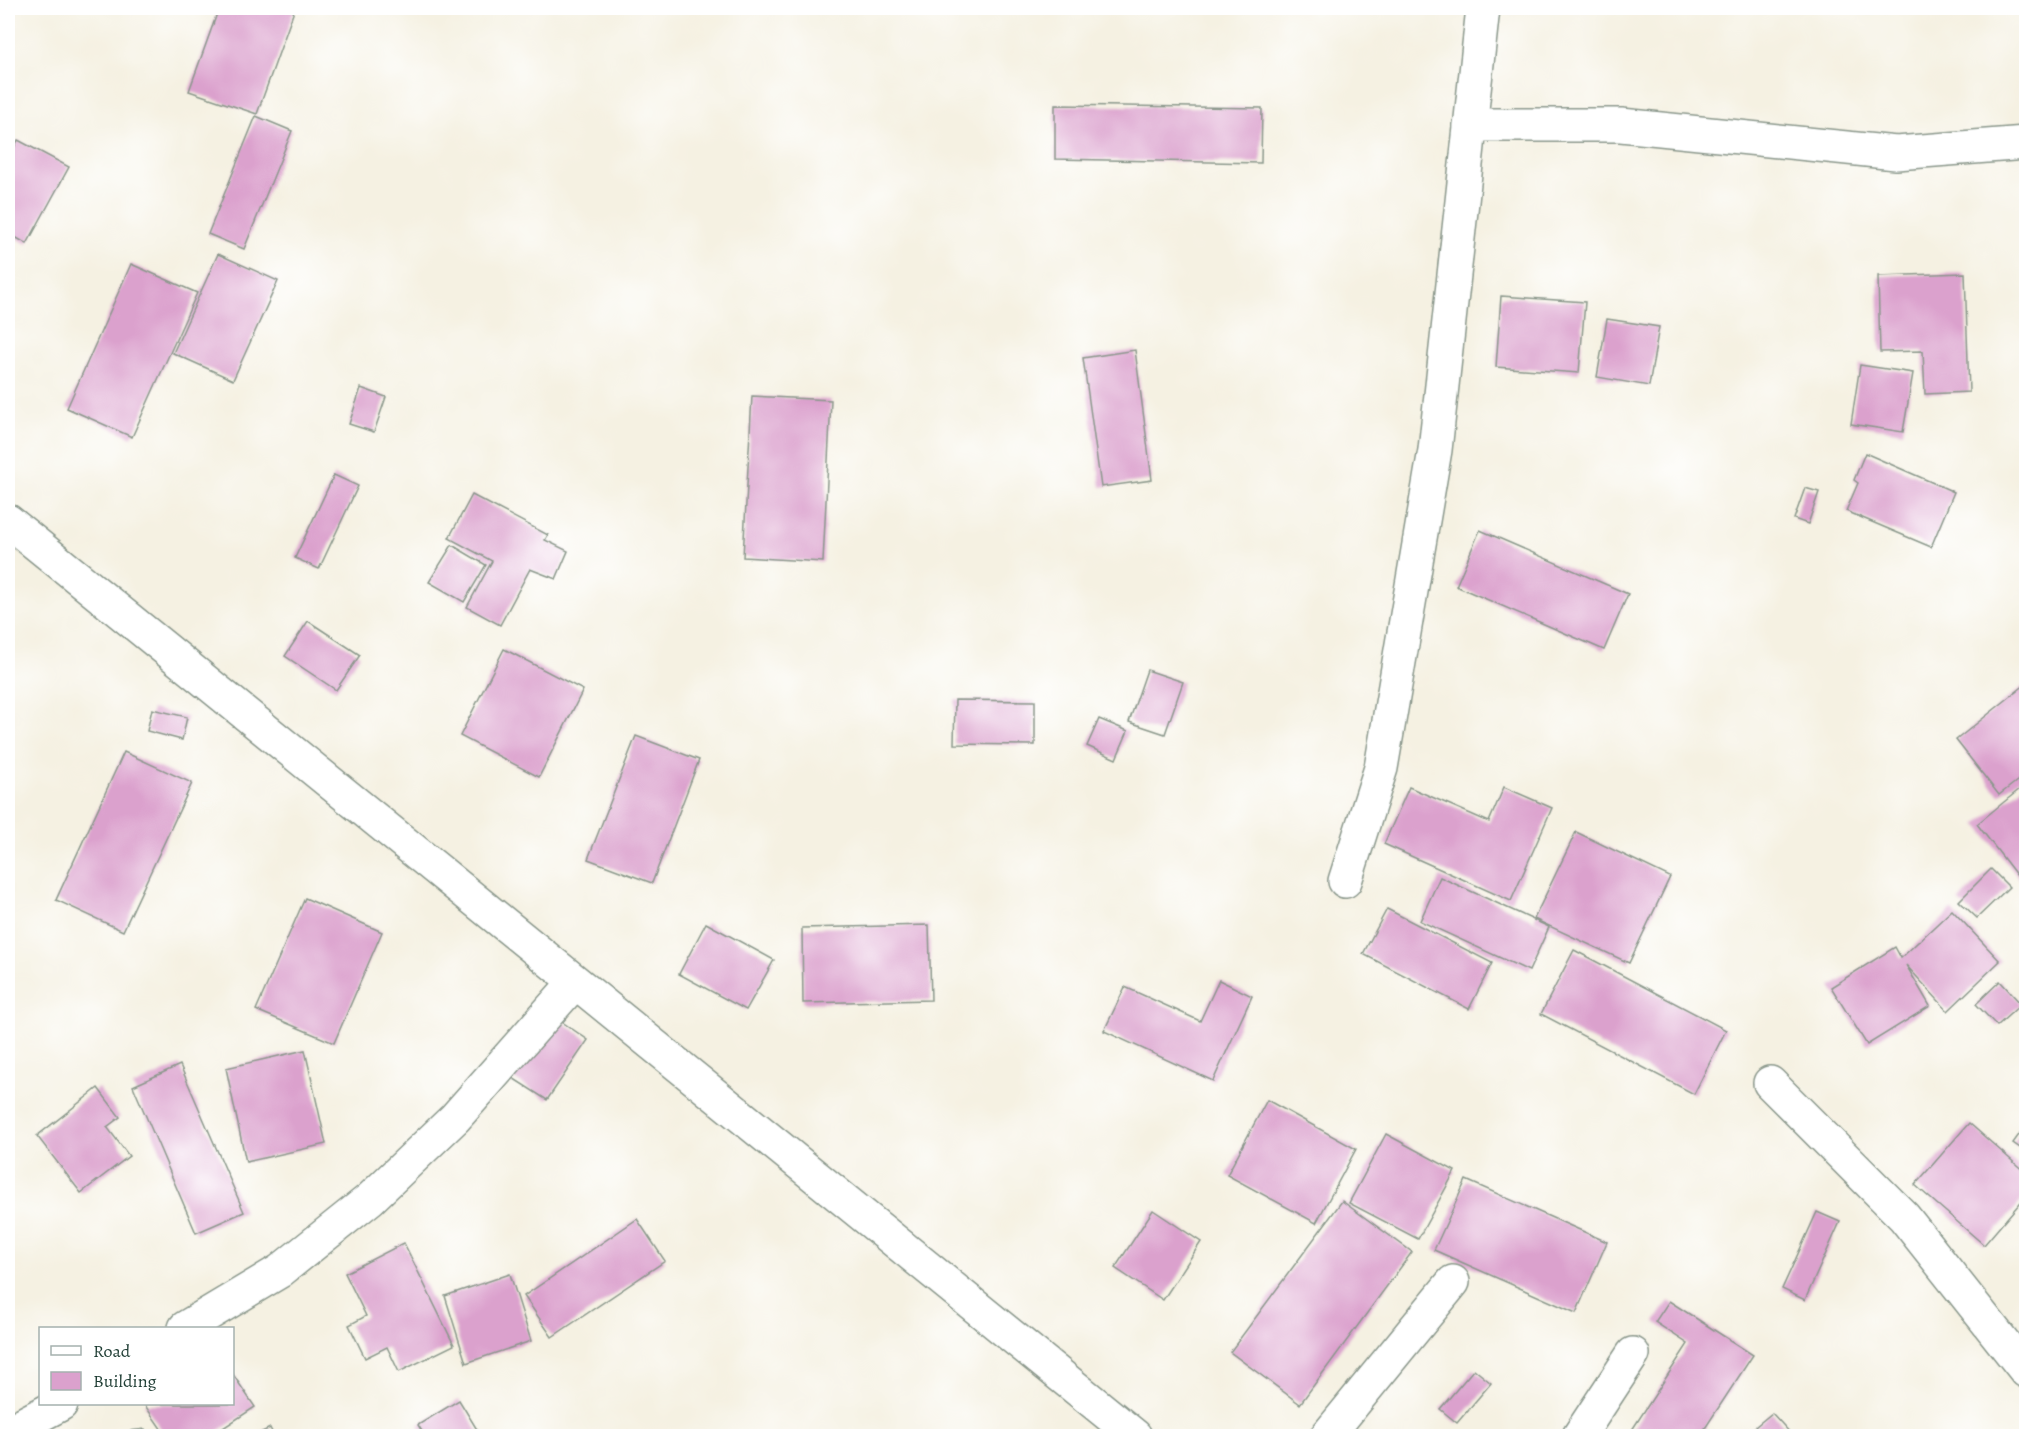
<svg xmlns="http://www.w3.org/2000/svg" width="2034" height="1444" font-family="Alegreya,serif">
<rect width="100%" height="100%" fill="#fff"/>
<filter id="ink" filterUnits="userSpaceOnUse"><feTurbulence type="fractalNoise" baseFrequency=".0167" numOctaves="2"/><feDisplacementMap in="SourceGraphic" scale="12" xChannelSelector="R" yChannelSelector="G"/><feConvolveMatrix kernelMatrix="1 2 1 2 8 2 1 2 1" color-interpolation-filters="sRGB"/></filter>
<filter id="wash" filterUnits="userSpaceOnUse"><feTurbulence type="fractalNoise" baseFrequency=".008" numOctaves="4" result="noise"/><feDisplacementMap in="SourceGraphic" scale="24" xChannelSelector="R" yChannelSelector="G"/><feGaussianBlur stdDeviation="1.35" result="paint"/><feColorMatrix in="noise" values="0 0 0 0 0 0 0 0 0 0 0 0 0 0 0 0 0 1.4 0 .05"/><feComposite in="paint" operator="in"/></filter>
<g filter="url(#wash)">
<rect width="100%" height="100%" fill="#f5f1e2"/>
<g id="blocks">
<g fill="#dba1cd">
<polygon points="219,8 295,8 257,114 189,91"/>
<polygon points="1055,105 1262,108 1261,163 1055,159"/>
<polygon points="256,116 292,131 244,249 208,234"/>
<polygon points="18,140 69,167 27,244 8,233 8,160"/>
<polygon points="218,254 278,281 233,380 173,353"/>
<polygon points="131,264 197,293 132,437 67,408"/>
<polygon points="1965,273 1969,392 1925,394 1923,351 1880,352 1878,276"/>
<polygon points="1501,296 1585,302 1579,373 1496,367"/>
<polygon points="1607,319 1659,327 1649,386 1597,377"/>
<polygon points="1135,350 1152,480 1101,487 1083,358"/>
<polygon points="1860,365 1913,373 1903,432 1851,424"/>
<polygon points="361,388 386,397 374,432 349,424"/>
<polygon points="752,396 831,400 823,562 743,557"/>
<polygon points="1865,453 1954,492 1931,547 1846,511 1858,483 1854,480"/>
<polygon points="334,475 358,486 319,569 295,558"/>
<polygon points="1805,488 1819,492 1808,524 1794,519"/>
<polygon points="472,495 548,535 545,540 568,551 556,579 530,569 500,625 467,607 492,561 449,538"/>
<polygon points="1480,530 1628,594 1604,650 1456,586"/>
<polygon points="452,545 486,565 464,602 429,582"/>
<polygon points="308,621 360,655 336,690 285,656"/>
<polygon points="504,649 583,690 539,777 460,736"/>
<polygon points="1147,670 1183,682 1165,734 1129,722"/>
<polygon points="2026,684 2026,774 1999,795 1956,740"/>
<polygon points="955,700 1035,701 1035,745 954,744"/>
<polygon points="152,709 187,717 182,740 147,731"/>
<polygon points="1099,719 1128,731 1116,759 1087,746"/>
<polygon points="636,736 699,760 652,883 588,859"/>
<polygon points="124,752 192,783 123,931 56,900"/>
<polygon points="2026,784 2026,882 2024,885 1977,824"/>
<polygon points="1409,787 1489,822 1504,787 1552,808 1511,901 1384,844"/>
<polygon points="1576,832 1670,877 1629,963 1534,919"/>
<polygon points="1991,869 2009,887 1977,918 1959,901"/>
<polygon points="1440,877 1549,927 1529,971 1420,921"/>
<polygon points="305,898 382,932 334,1043 256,1010"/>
<polygon points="1387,909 1492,963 1469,1009 1363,954"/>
<polygon points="1952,910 2000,961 1948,1011 1906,965 1930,1006 1867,1045 1831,987 1895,947 1901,958"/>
<polygon points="706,923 774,960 746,1010 679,974"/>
<polygon points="929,925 931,1000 803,1003 802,928"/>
<polygon points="1574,950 1726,1030 1694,1094 1541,1014"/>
<polygon points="1219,980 1252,996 1213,1081 1104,1031 1125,987 1200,1021"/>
<polygon points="2000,981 2021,1004 1997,1026 1976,1004"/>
<polygon points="552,1015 588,1040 547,1100 511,1077"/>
<polygon points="305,1050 326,1144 246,1162 226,1068"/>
<polygon points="180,1065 244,1212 196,1233 133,1086"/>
<polygon points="98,1088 120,1117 107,1127 129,1156 81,1193 37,1136"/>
<polygon points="1267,1100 1356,1149 1316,1223 1227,1175"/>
<polygon points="1969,1123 2026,1173 2026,1196 1984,1245 1915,1185"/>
<polygon points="2026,1125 2026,1152 2013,1143"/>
<polygon points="1386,1134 1455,1171 1418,1239 1349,1203"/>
<polygon points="1466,1180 1607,1242 1576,1313 1434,1250"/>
<polygon points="1342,1201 1412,1252 1300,1404 1230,1352"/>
<polygon points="1153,1210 1201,1242 1163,1300 1115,1268"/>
<polygon points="1817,1212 1840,1222 1805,1300 1782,1289"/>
<polygon points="637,1219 665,1261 552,1337 524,1296"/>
<polygon points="404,1243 454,1345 399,1372 387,1347 365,1358 349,1325 366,1316 345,1273"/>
<polygon points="510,1274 531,1341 466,1363 445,1296"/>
<polygon points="1669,1301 1753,1355 1700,1436 1628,1436 1688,1344 1655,1322"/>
<polygon points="1474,1369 1491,1383 1457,1423 1440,1409"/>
<polygon points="232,1373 255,1407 211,1436 166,1436 144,1404 232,1404"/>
<polygon points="459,1400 481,1436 425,1436 418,1425"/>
<polygon points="1772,1413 1793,1436 1744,1436"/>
<polygon points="270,1428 274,1436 254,1436"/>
<polygon points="145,1429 146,1436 96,1436 95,1435"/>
</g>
</g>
</g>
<g filter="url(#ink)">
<use href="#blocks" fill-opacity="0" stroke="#8a978b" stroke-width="1.5"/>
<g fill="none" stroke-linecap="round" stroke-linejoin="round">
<defs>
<g id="minor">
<polyline points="1470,125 1621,125 1896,153 2026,143"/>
<polyline points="1345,881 1381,768 1435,450 1483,8"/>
<polyline points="1770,1083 1904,1217 2026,1371"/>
<polyline points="185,1328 280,1271 370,1199 455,1118 575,982"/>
<polyline points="8,1432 61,1404"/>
<polyline points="1327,1436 1453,1282"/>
<polyline points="1579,1436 1633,1354"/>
</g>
<polyline id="major" points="8,521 1135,1436"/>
</defs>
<use href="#minor" stroke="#8a978b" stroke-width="36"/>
<use href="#major" stroke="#8a978b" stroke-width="36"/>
<use href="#minor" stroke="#fff" stroke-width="33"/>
<use href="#major" stroke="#fff" stroke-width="33"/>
</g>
</g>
<rect width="2034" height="1444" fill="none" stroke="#fff" stroke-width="30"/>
<rect x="39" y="1327" width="195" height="78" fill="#ffffff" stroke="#a5b1ae" stroke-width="1.5"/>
<rect x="51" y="1346" width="30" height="9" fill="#ffffff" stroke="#a5b1ae" stroke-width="1.5"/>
<text x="93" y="1357" font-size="18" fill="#1f3d34">Road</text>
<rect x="51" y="1372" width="30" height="18" fill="#dba1cd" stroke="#a5b1ae" stroke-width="1.5"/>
<text x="93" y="1387" font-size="18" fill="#1f3d34">Building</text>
</svg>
